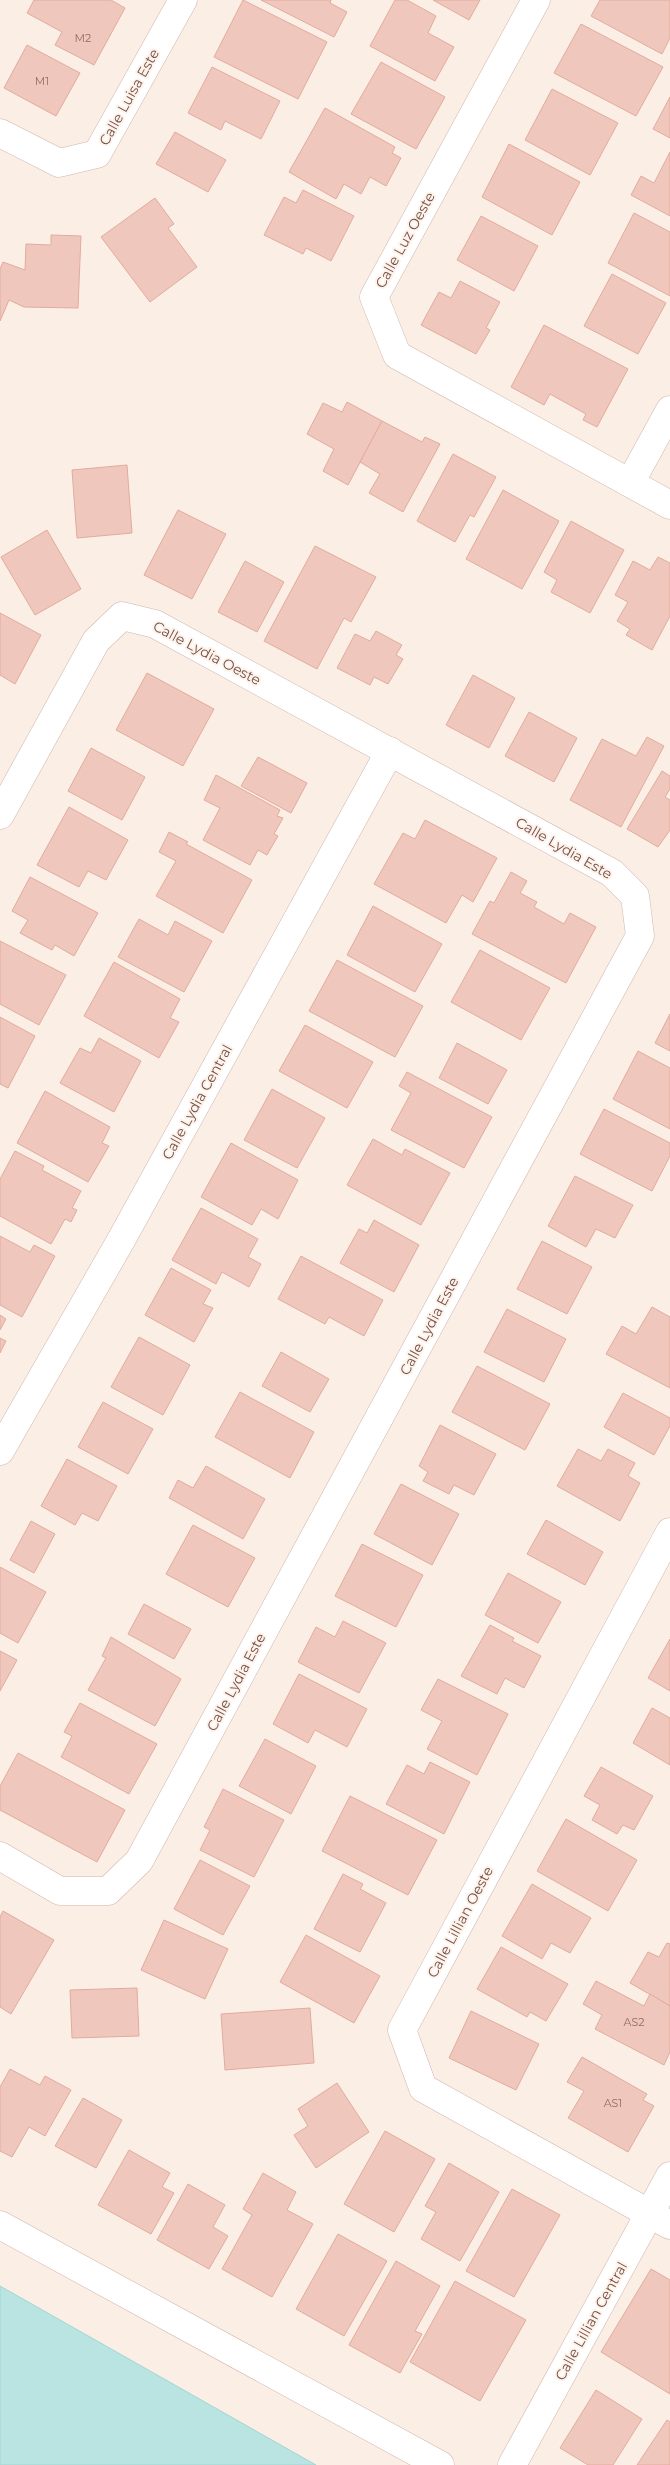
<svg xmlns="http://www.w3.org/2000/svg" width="670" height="2465" font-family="Montserrat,sans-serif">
<rect width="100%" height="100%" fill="#fbeee4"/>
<polygon fill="#b9e4e2" stroke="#a0d6d4" points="0,2286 316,2465 0,2465"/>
<g fill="#f0c7bc" stroke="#e2ab9d">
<polygon points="34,0 111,0 125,8 94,65 55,45 62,32 27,13"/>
<polygon points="243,0 327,42 298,99 214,57"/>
<polygon points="261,0 331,0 330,3 347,12 334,37"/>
<polygon points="395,0 407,0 436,16 428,33 454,47 435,81 370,46"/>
<polygon points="433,0 480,0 469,20"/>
<polygon points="600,0 670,0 670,38 662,54 591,16"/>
<polygon points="581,24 663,67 636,116 554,73"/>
<polygon points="27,45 80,73 56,116 4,88"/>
<polygon points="381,62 445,97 416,149 351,114"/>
<polygon points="212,67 280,101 261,139 225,121 221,130 188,113"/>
<polygon points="552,89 618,123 590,175 525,140"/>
<polygon points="670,97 670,138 653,129"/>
<polygon points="325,108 395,147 392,153 401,158 386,186 370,177 361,194 344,184 336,199 289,172"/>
<polygon points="175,132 226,160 208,192 156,164"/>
<polygon points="509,144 580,182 552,235 482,197"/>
<polygon points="670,152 670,216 631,195 641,176 654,183"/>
<polygon points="303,190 354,216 331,261 306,248 303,254 264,235 284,197 296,203"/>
<polygon points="155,198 174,224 168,228 197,267 150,302 101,237"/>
<polygon points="634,213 670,232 670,296 608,263"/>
<polygon points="481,216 538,246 514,291 457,260"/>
<polygon points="51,235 81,236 78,308 24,307 9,300 0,321 0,269 3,262 25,270 26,244 51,245"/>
<polygon points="612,274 666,303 638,354 584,326"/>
<polygon points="460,281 500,302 486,328 490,330 476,354 421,325 439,292 451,298"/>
<polygon points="544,325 628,369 597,427 583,420 586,414 550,394 544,405 511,387"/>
<polygon points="347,402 382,421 348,485 323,471 334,449 307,434 323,403 342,412"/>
<polygon points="382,421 422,442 425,437 440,444 403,512 369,493 380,474 360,462"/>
<polygon points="453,454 496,477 474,517 470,515 455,542 417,521"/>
<polygon points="127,465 132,533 77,538 72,470"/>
<polygon points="503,490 559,521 522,589 466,559"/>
<polygon points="178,510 226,534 192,599 144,575"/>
<polygon points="571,521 624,550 590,613 551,592 557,580 544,572"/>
<polygon points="47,530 81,589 35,615 1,557"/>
<polygon points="315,546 376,577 351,622 344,618 317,669 264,641"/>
<polygon points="658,557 670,563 670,616 652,650 626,635 630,629 617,621 628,602 615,595 633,561 650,570"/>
<polygon points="245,561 284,582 257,632 218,612"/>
<polygon points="0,613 41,635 15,684 0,675"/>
<polygon points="376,631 402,645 396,655 403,659 388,684 374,677 370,685 337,668 355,634 370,641"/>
<polygon points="147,673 214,709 183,766 116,730"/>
<polygon points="473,675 515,698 489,748 446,725"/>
<polygon points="529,712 577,738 554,782 505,756"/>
<polygon points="647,737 664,746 621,827 570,800 602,739 636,756"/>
<polygon points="91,748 145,777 122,820 68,791"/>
<polygon points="258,757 307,783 291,813 241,786"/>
<polygon points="662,771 670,776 670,789 665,797 670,800 670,830 658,847 627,829"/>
<polygon points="216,775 280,810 277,816 283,818 274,834 278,836 267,855 258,850 250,865 203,840 220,808 204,800"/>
<polygon points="69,807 128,840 106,880 88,871 79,887 37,865"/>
<polygon points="425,820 497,858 473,902 462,895 446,923 374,884 403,833 415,839"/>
<polygon points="169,832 188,842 186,844 252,880 223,933 156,896 176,861 159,852"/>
<polygon points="511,872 527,881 520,893 537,902 534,907 564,924 570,913 596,927 566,983 472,934 490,901 494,903"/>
<polygon points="30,877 98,913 74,956 55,945 52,950 20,933 28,920 12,911"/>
<polygon points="373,906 442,944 415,992 347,955"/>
<polygon points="139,919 168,935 175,921 212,941 184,992 118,957"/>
<polygon points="0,941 66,975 39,1025 0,1004"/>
<polygon points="480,950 550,988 521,1040 451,1002"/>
<polygon points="337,960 423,1006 395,1057 309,1011"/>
<polygon points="114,962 180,999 170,1018 179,1022 159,1058 84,1016"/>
<polygon points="670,1014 670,1051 655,1043"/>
<polygon points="0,1017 35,1036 8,1088 0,1084"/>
<polygon points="305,1025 373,1062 347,1108 279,1071"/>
<polygon points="99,1038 141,1061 114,1112 60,1083 80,1048 91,1053"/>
<polygon points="457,1043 507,1070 488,1104 439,1078"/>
<polygon points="638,1051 670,1068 670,1129 613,1099"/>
<polygon points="407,1072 492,1117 464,1168 391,1130 411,1093 399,1086"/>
<polygon points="272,1089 325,1118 297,1168 244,1140"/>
<polygon points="45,1091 110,1127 102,1143 109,1146 88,1182 17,1143"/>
<polygon points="604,1109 670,1143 670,1156 652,1191 580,1154"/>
<polygon points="373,1139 402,1155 405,1149 450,1173 421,1225 347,1185"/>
<polygon points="231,1143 298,1180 278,1219 261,1209 252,1225 201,1197"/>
<polygon points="15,1151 44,1166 42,1170 81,1191 72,1208 77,1210 71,1222 65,1219 51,1244 0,1216 0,1179"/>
<polygon points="575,1176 633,1205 615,1238 596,1229 586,1247 548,1226"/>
<polygon points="201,1208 258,1239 248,1257 261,1264 249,1287 222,1272 216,1284 172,1260"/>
<polygon points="374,1220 419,1245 394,1292 340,1263 359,1229 367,1233"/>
<polygon points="0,1236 30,1252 34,1245 55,1256 22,1317 0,1305"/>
<polygon points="542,1241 592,1267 567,1314 517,1289"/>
<polygon points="301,1256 383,1300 364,1336 329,1317 325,1324 278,1299"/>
<polygon points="171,1268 211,1290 203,1304 213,1308 194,1342 145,1315"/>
<polygon points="652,1307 670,1317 670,1388 606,1354 622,1326 636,1334"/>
<polygon points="507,1309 566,1339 544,1382 484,1352"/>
<polygon points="0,1315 6,1319 0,1330"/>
<polygon points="139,1337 190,1365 163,1415 111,1387"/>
<polygon points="0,1338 6,1341 0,1353"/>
<polygon points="281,1352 329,1379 310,1412 262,1386"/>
<polygon points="477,1366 550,1404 525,1450 452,1412"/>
<polygon points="240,1392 314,1432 290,1478 215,1437"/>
<polygon points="623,1393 670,1418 670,1426 654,1455 604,1427"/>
<polygon points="103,1402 153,1429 128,1474 78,1447"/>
<polygon points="440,1425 496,1454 474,1495 454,1485 449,1494 423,1481 428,1472 419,1466"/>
<polygon points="578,1449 601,1461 608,1449 635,1463 628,1476 640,1483 620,1521 557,1486"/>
<polygon points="67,1459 117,1486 98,1521 82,1513 75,1525 41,1506"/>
<polygon points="206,1466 265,1499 243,1539 169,1498 178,1480 193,1488"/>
<polygon points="401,1484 459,1514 432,1565 374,1534"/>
<polygon points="546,1520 603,1552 585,1585 527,1554"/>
<polygon points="31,1521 55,1534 34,1573 10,1560"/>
<polygon points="193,1525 255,1558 228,1607 166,1574"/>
<polygon points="362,1544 423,1575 396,1627 335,1596"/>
<polygon points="0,1567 46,1592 18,1643 0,1633"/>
<polygon points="508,1573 561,1602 538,1643 485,1615"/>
<polygon points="144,1604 191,1629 174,1659 128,1634"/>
<polygon points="343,1621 386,1643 359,1693 298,1662 316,1627 335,1637"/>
<polygon points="490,1625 514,1638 512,1641 541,1656 524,1688 505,1678 497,1694 461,1676"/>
<polygon points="111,1637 181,1679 155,1726 88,1690 106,1658 102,1656"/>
<polygon points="670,1639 670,1691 648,1678"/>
<polygon points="0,1651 17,1660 0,1691"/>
<polygon points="299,1674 367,1709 347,1747 315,1730 308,1743 273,1724"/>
<polygon points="438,1679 508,1714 477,1775 427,1749 442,1721 421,1710"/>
<polygon points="80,1703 157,1744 129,1794 61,1757 72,1736 64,1732"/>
<polygon points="652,1708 670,1718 670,1765 633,1743"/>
<polygon points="265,1739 316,1766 291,1814 239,1786"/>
<polygon points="18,1753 125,1810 97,1862 0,1810 0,1786"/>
<polygon points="430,1762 470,1782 444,1834 386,1804 407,1765 424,1774"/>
<polygon points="601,1767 653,1796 634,1830 623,1825 617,1834 592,1820 600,1805 584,1796"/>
<polygon points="223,1789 284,1820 254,1877 200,1850 210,1830 204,1827"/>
<polygon points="350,1796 437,1840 408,1895 322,1851"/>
<polygon points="566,1819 637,1860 608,1911 537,1871"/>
<polygon points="200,1860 250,1886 223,1935 174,1909"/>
<polygon points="343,1874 363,1884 360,1889 386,1903 360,1952 314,1929"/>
<polygon points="532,1884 591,1918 570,1953 551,1943 542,1959 502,1936"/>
<polygon points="3,1911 54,1940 11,2014 0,2007 0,1917"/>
<polygon points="164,1920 228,1949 205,1999 141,1970"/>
<polygon points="306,1935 380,1976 354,2023 280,1982"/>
<polygon points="667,1943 670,1944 670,2006 630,1983 648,1952 659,1957"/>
<polygon points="501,1947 568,1984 546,2021 530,2012 527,2017 477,1989"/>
<polygon points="596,1981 644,2006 650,1994 670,2006 670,2052 664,2065 595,2029 602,2015 583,2004"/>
<polygon points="137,1988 139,2036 72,2038 70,1990"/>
<polygon points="310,2008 314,2063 225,2070 221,2014"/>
<polygon points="471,2011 539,2044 516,2090 449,2058"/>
<polygon points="582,2057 647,2094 643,2100 654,2106 628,2152 568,2118 584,2091 567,2082"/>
<polygon points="10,2069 40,2085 45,2076 71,2090 45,2136 29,2127 12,2157 0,2151 0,2087"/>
<polygon points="337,2083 369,2132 316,2168 294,2135 308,2126 298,2109"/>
<polygon points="83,2098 122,2120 96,2168 55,2146"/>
<polygon points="385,2131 435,2159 394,2232 344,2204"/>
<polygon points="129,2150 170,2173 162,2187 174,2193 151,2234 98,2205"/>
<polygon points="449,2163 499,2192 460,2261 421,2239 436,2212 425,2206"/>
<polygon points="263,2173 296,2192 287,2210 313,2224 272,2297 222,2269 252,2215 243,2209"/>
<polygon points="188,2184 225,2205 213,2227 228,2236 209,2269 157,2240"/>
<polygon points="512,2189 560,2215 514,2297 466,2271"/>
<polygon points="338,2234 387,2261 344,2336 296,2309"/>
<polygon points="396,2261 440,2286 415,2331 422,2334 400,2373 349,2345"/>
<polygon points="651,2269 670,2280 670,2394 601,2352"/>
<polygon points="455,2281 526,2320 480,2401 410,2362"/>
<polygon points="596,2390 642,2419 613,2465 588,2465 560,2448"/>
<polygon points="667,2420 670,2422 670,2465 637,2465"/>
</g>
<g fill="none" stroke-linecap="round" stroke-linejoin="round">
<defs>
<g id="minor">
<polyline points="536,0 374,297 397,355 670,505"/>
<polyline points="0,133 59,163 97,154 183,0"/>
<polyline points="630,483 670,410"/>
<polyline points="0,815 96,641 122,616 155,624 612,873 635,896 640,936 139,1861 108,1891 60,1891 0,1856"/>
<polyline points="0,1451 120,1242 390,751"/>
<polyline points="670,1532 402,2030 423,2088 670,2225"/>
<polyline points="0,2225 440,2465"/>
<polyline points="512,2465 670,2176"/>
</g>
</defs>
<use href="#minor" stroke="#cfb6ae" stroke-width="29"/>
<use href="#minor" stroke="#fff" stroke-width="28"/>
</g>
<g text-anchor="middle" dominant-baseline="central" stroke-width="4" stroke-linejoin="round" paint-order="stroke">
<g font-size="11" fill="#926e66">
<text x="83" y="38">M2</text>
<text x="42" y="81">M1</text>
<text x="634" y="2022">AS2</text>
<text x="613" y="2103">AS1</text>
</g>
<g font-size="14" fill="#73514a" stroke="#fef3ea">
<text transform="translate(129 97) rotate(-61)">Calle Luisa Este</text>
<text transform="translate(405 240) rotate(-61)">Calle Luz Oeste</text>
<text transform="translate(207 653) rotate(28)">Calle Lydia Oeste</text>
<text transform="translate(564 848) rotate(30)">Calle Lydia Este</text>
<text transform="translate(197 1102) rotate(-61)">Calle Lydia Central</text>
<text transform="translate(429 1326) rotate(-62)">Calle Lydia Este</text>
<text transform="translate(236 1682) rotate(-62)">Calle Lydia Este</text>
<text transform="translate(460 1922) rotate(-62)">Calle Lillian Oeste</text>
<text transform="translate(591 2321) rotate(-61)">Calle Lillian Central</text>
</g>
</g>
</svg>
